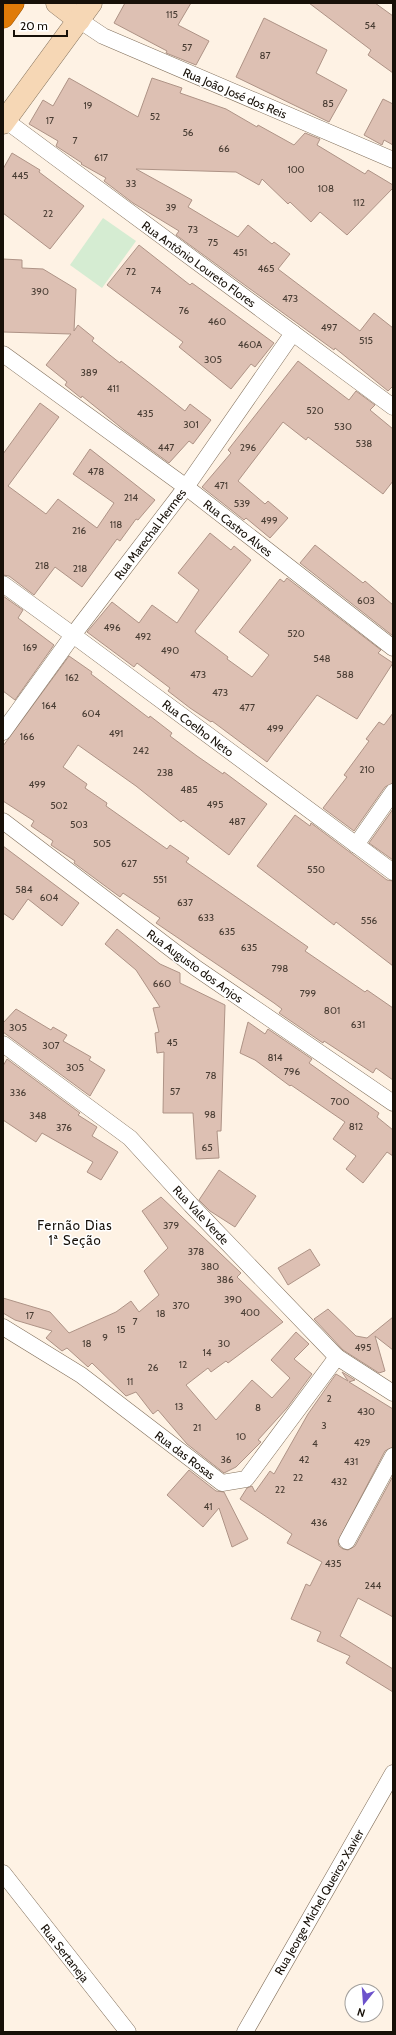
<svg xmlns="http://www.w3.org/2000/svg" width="396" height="2035" font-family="Cabin,sans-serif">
<rect width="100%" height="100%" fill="#fef2e4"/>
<polygon fill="#d5ecd2" points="103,218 136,241 102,288 70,265"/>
<g fill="#ddc0b3" stroke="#ae9386">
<polygon points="125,3 191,3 178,25 209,41 196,65 166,53 167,51 114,23"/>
<polygon points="309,3 375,3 393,16 393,73 368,55 371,50"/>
<polygon points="264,18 327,50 316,73 347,90 329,122 236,77"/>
<polygon points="69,78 138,117 152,78 182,88 180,93 226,109 257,127 258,125 294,145 305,133 320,139 317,145 365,174 368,170 393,185 393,188 347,235 320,212 311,222 290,202 288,204 262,179 259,185 236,172 136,169 192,200 188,207 238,237 248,225 272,244 274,242 290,254 278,269 360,331 374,313 393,328 393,386 388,391 335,348 334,350 176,235 179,231 133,203 104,181 106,178 81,164 82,163 56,146 58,141 29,124 43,100 53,106"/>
<polygon points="383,99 393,104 393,145 384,140 382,145 364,135"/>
<polygon points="12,153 40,170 39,172 84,206 50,249 3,213 3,169"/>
<polygon points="139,245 190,285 192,283 274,343 255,367 251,364 231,389 179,347 183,342 107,285"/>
<polygon points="3,259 22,260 22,268 43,269 76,289 74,331 78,325 94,338 92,341 120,363 121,361 152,385 185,411 190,404 211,420 193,444 189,441 169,463 124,430 82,396 81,398 65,385 67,382 46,365 71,334 3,332"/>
<polygon points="298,361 349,400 356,391 375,405 370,410 393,429 393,481 383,494 308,437 306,440 283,422 238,481 265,504 268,501 288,518 270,538 246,518 244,520 202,487 231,453 228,450"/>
<polygon points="40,403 59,417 8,486 46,514 58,499 97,528 114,503 73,474 90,449 155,500 138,520 136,519 120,541 117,539 82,587 55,567 34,595 9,576 3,575 3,454"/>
<polygon points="210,533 231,550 234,546 251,560 195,631 196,633 228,657 227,659 252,677 269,655 239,632 280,579 284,582 287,578 381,650 378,653 393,663 357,719 317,695 267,762 212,721 211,722 190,708 168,691 170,688 137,663 134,667 87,632 112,602 139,623 152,605 177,623 199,590 178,573"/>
<polygon points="315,545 363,583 365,581 393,605 393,636 300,563"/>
<polygon points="3,596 23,610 18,618 54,645 15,700 3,691"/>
<polygon points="69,656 92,672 91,674 149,718 150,716 172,733 170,736 197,756 223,774 224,772 267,804 229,855 183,820 181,822 136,786 78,745 63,767 87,784 85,788 107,803 106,806 167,849 170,845 189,858 186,862 308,947 305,951 365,992 367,990 393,1008 393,1080 376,1068 373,1073 324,1041 323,1043 279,1013 282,1009 274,1003 156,923 160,918 123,893 120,897 74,863 75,861 51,845 53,841 31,826 34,821 3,801 3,746"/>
<polygon points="393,713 393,783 385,787 354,831 323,808 347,777 344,775 369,741 366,739 379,722 384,725"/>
<polygon points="393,809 393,860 369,843"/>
<polygon points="295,815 310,826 311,823 387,880 393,881 393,966 336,922 334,925 257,866"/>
<polygon points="3,846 79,903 62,926 28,899 13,920 3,913"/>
<polygon points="117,929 160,964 180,973 180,983 225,1005 221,1131 217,1131 219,1158 196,1159 193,1113 163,1113 164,1052 157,1053 155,1033 159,1032 153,1008 160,1007 136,970 105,944"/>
<polygon points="16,1009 51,1030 53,1027 67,1035 63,1041 91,1057 89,1060 105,1070 90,1096 3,1032 3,1023"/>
<polygon points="248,1022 265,1034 268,1029 312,1059 309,1063 379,1113 377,1117 393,1130 393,1156 387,1152 363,1183 346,1169 356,1156 333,1139 345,1122 291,1085 290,1086 255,1060 240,1053"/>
<polygon points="7,1059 80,1113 78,1115 97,1127 92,1136 118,1152 101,1180 87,1172 93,1162 42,1133 36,1142 3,1120 3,1066"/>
<polygon points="219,1170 256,1196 235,1227 210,1211 199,1200"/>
<polygon points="161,1197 241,1273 237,1277 283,1322 228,1363 226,1361 211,1372 208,1368 186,1385 216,1420 252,1380 272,1398 290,1378 271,1360 296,1332 309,1344 294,1359 312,1374 287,1408 258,1440 261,1442 236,1467 224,1473 187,1444 158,1410 153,1414 136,1392 126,1396 92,1363 88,1367 67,1348 62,1351 46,1338 52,1331 15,1320 3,1313 3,1298 50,1312 69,1333 116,1312 131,1301 139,1312 159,1295 144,1271 168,1248 142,1211"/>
<polygon points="310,1249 320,1265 288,1285 278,1268"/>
<polygon points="328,1309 356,1336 367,1338 393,1317 393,1350 375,1336 385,1371 379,1373 343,1350 314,1319"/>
<polygon points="342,1372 355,1380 349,1382 393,1409 393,1447 385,1451 338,1541 339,1546 343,1549 348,1550 355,1546 393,1476 393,1617 358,1598 340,1636 393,1669 393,1692 346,1663 350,1656 317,1641 321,1632 291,1619 306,1584 310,1586 322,1562 287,1543 292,1534 240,1499 247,1488 252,1486 255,1492 270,1471 274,1474 308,1414 336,1374 348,1381"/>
<polygon points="189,1470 216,1491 224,1492 248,1539 232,1547 219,1508 203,1527 167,1495"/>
</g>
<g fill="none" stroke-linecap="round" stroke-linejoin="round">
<defs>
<g id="street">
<polyline points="79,20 103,36 393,160"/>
<polyline points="5,120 393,407"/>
<polyline points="3,354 186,487 393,648"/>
<polyline points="3,584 73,635 393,872"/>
<polyline points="3,732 73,635 186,487 293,333"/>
<polyline points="3,821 196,968 393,1103"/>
<polyline points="356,845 393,792"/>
<polyline points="3,1044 130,1138 191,1205 337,1357 393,1393"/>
<polyline points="3,1327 81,1375 222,1483 246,1479 337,1357"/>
<polyline points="347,1541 393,1456"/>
<polyline points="3,1873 128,2032"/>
<polyline points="245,2032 393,1773"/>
</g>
<g id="secondary">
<polyline points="57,3 79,20"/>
<polyline points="3,123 91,3"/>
</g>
<polyline id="highway" points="3,17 13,3"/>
</defs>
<use href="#street" stroke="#82705c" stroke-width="17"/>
<use href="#secondary" stroke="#82705c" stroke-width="23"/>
<use href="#highway" stroke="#9a5609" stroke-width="23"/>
<use href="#street" stroke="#fff" stroke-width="16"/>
<use href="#secondary" stroke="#f6d7b5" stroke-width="22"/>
<use href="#highway" stroke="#e07b09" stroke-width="22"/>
</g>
<g text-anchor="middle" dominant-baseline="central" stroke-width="3" stroke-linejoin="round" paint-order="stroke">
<g font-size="10" fill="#483c33">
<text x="172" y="14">115</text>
<text x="370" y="25">54</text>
<text x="187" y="47">57</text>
<text x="265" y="55">87</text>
<text x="328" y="103">85</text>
<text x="88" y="105">19</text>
<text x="155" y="116">52</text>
<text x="50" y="120">17</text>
<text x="188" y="132">56</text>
<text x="75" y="140">7</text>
<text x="224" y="148">66</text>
<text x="101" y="157">617</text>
<text x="296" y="169">100</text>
<text x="20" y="175">445</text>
<text x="131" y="183">33</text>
<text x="326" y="188">108</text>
<text x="359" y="202">112</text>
<text x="171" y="207">39</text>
<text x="48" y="213">22</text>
<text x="193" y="229">73</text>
<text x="213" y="242">75</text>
<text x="240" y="252">451</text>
<text x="266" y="268">465</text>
<text x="131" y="271">72</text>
<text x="156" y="290">74</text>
<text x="40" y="291">390</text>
<text x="290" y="298">473</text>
<text x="184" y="310">76</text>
<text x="217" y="321">460</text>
<text x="329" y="327">497</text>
<text x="366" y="340">515</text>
<text x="250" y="344">460A</text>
<text x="213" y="359">305</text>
<text x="89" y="372">389</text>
<text x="113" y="388">411</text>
<text x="315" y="410">520</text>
<text x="145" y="413">435</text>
<text x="191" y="424">301</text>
<text x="343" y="426">530</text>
<text x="364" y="443">538</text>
<text x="166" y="447">447</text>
<text x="248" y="447">296</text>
<text x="96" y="471">478</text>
<text x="221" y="485">471</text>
<text x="131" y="497">214</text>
<text x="242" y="503">539</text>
<text x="269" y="520">499</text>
<text x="116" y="524">118</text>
<text x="79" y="530">216</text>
<text x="42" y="565">218</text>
<text x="80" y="568">218</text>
<text x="366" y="600">603</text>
<text x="112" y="627">496</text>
<text x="296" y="633">520</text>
<text x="143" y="636">492</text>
<text x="30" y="647">169</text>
<text x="170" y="650">490</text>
<text x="322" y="658">548</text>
<text x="198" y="674">473</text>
<text x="345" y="674">588</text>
<text x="72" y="677">162</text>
<text x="220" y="692">473</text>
<text x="49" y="705">164</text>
<text x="247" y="707">477</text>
<text x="91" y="713">604</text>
<text x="275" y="728">499</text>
<text x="116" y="733">491</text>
<text x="27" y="736">166</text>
<text x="141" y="750">242</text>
<text x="367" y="769">210</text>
<text x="165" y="772">238</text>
<text x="37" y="784">499</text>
<text x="189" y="789">485</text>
<text x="215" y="804">495</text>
<text x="59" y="805">502</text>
<text x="237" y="821">487</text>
<text x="79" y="824">503</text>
<text x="102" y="843">505</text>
<text x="129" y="863">627</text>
<text x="316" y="869">550</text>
<text x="160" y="879">551</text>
<text x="24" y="889">584</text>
<text x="49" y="897">604</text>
<text x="185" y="902">637</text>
<text x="206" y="917">633</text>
<text x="369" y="920">556</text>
<text x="227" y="931">635</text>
<text x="249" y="947">635</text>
<text x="280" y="968">798</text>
<text x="162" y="983">660</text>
<text x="308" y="993">799</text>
<text x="332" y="1010">801</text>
<text x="358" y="1024">631</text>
<text x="18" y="1027">305</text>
<text x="172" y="1042">45</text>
<text x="51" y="1045">307</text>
<text x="275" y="1057">814</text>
<text x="75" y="1067">305</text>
<text x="292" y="1071">796</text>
<text x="211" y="1075">78</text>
<text x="175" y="1091">57</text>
<text x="18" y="1092">336</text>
<text x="340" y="1101">700</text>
<text x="210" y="1114">98</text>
<text x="38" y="1115">348</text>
<text x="356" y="1126">812</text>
<text x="64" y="1127">376</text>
<text x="207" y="1147">65</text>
<text x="171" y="1225">379</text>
<text x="196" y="1251">378</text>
<text x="210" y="1266">380</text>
<text x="225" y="1279">386</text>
<text x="233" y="1299">390</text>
<text x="181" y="1305">370</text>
<text x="250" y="1312">400</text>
<text x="161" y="1313">18</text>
<text x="30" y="1315">17</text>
<text x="135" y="1321">7</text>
<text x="121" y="1329">15</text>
<text x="105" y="1337">9</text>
<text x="87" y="1343">18</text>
<text x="224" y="1343">30</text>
<text x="363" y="1347">495</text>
<text x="207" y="1352">14</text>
<text x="183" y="1364">12</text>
<text x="153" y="1367">26</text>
<text x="130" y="1381">11</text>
<text x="329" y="1398">2</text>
<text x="179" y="1406">13</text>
<text x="258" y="1407">8</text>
<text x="366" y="1411">430</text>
<text x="324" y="1425">3</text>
<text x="197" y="1427">21</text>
<text x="241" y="1436">10</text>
<text x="362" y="1442">429</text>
<text x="315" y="1443">4</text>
<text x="226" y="1459">36</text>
<text x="304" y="1459">42</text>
<text x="351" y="1461">431</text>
<text x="298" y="1477">22</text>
<text x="339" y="1481">432</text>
<text x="280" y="1489">22</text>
<text x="208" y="1506">41</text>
<text x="319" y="1522">436</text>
<text x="333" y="1563">435</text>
<text x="373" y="1585">244</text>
</g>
<g font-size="12" fill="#171008" stroke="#fff">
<text transform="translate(235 93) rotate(23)">Rua João José dos Reis</text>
<text transform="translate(199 264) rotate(36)">Rua Antônio Loureto Flores</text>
<text transform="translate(238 528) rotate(38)">Rua Castro Alves</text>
<text transform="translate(150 534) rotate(-53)">Rua Marechal Hermes</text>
<text transform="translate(198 728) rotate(37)">Rua Coelho Neto</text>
<text transform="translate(195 966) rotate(36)">Rua Augusto dos Anjos</text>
<text transform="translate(201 1215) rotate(47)">Rua Vale Verde</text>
<text transform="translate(185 1455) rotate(37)">Rua das Rosas</text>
<text transform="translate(319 1902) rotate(-60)">Rua Jeorge Michel Queiroz Xavier</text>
<text transform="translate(65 1953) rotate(52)">Rua Sertaneja</text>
</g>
<g font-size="13" letter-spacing="1" fill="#171008" stroke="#fff">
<text x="75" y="1225">Fernão Dias<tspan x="75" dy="15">1ª Seção</tspan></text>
</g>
</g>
<rect width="396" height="2035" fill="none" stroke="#171008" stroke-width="8"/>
<g transform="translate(364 2003) rotate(197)"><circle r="19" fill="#ffffff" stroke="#a29f9c"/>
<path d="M0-3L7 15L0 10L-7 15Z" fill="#6c52cb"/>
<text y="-6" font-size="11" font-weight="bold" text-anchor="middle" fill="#171008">N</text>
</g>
<path d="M14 30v6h53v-6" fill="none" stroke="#171008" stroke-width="2"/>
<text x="20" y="30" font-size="12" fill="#171008" stroke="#ffffff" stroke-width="3" paint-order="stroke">20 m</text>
</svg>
